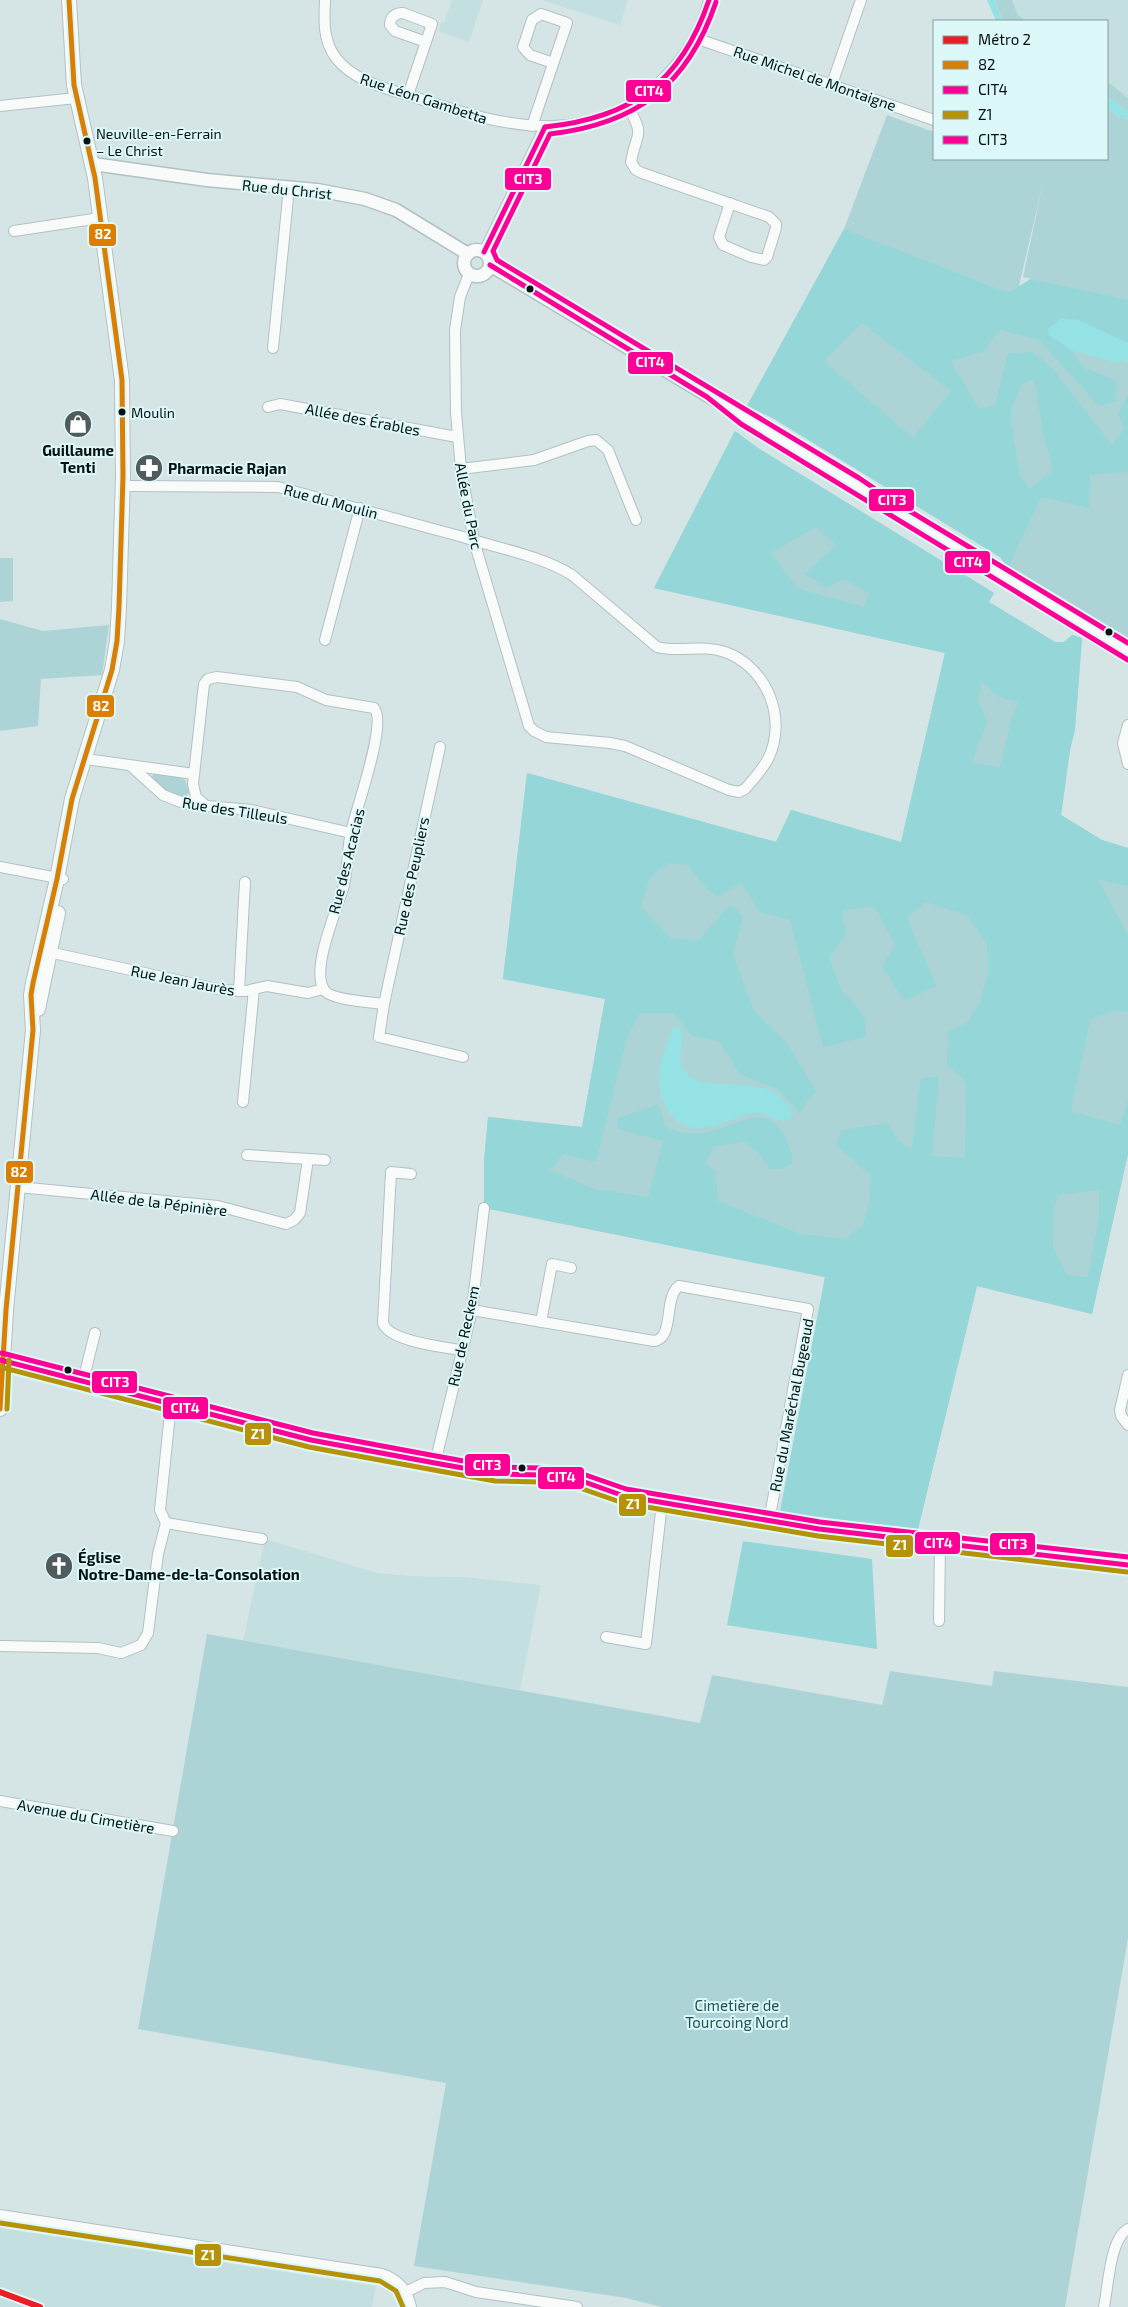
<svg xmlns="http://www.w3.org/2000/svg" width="1128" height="2307" font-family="'Exo 2',sans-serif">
<rect width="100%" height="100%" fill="#d5e5e6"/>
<g fill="#c3dfe0">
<polygon points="452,0 483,0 469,42 438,31 442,22 444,23"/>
<polygon points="542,0 628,0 620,25"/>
<polygon points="1012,0 1128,0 1128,98 1107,81 1107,21 1026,21 1018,15"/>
<polygon points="265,1539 377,1573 409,1576 463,1577 541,1585 520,1690 243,1641"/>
<polygon points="0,2228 376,2286 372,2307 0,2307"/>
</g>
<g fill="#acd4d6" fill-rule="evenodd">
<polygon points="995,0 1012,0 1018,15 1026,21 1003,21"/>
<polygon points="1107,81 1128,98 1128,112 1107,96"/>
<path d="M1107 107 1117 116 1128 119V640L1008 568 1000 557 771 417 747 406 844 229 887 115 934 132V159H1107ZM1043 183 1023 277 1079 290 1031 279 1019 286Z"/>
<polygon points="735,431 758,448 994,593 989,602 1055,642 1064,642 1072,635 1082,638 1075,729 1070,750 1061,815 1102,840 1128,848 1128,1154 1092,1314 977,1286 918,1529 780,1512 825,1277 484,1208 484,1162 488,1117 582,1127 605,999 503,979 527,773 776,842 791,810 901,842 945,653 654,588"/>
<polygon points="0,558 13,558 13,601 0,602"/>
<polygon points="0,619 43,631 109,625 102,675 41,679 38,726 0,731"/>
<polygon points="154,773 176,776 185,780 189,791 186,798 170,794 151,779"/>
<polygon points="207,1634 700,1723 712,1675 882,1705 890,1671 992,1686 994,1671 1128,1687 1128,1938 1065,2307 662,2307 626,2298 414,2266 446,2083 138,2029"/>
</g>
<g fill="#95d6d9" fill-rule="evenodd">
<path d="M844 229 1008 293 1031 279 1128 300V343L1091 326 1049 335 1071 350 1084 368 1115 380 1117 401 1099 406 1039 340 1000 330 983 352 951 361 979 409 995 405 1008 353 1033 352 1052 368 1112 445 1124 429 1118 414 1128 394V472L1090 475 1089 508 1041 497 1008 568 1000 557 771 417 747 406ZM862 323 951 391 913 438 824 361ZM1034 379 1043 432 1053 470 1029 489 1020 474 1011 424 1012 406 1023 383Z"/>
<path d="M735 431 758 448 994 593 989 602 1055 642H1064L1072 635 1082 638 1075 729 1070 750 1061 815 1102 840 1128 848V886L1099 880 1128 936V1012L1112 1010 1090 1020 1071 1111 1120 1125 1128 1100V1154L1092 1314 977 1286 918 1529 780 1512 825 1277 484 1208V1162L488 1117 582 1127 605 999 503 979 527 773 776 842 791 810 901 842 945 653 654 588ZM816 527 836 545 804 574 827 588 843 579 869 593 864 607 797 588 771 553ZM982 682 998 697 1018 702 1011 721 1000 767 972 763 987 722 978 700ZM668 863 688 865 706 888 717 897 741 882 759 912 790 920 823 1047 866 1037 865 1016 842 991 829 957 846 934 842 910 874 907 896 945 882 966 905 1001 936 986 907 918 925 902 967 915 987 944 988 972 980 1002 968 1022 948 1032 947 1065 966 1082 965 1158 932 1156 939 1077 921 1078 912 1148 899 1141 887 1123 842 1130 836 1145 871 1176 869 1203 863 1224 846 1239 801 1234 718 1201 716 1172 705 1163 715 1146 745 1142 759 1154 770 1169H781L791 1164C794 1154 790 1148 786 1139 766 1095 732 1131 701 1133 687 1134 675 1132 664 1126L663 1116 658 1105 617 1118 618 1129 663 1141 648 1197 595 1189 550 1170 563 1154 596 1162 627 1037 640 1013H673L692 1036 719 1041 741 1075 778 1089 799 1113 816 1091 787 1043 754 1011 733 955 743 916 730 905 698 941 671 938 641 907 650 877ZM1099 1190V1217L1088 1277 1067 1275 1053 1247 1054 1210 1058 1195Z"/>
<polygon points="743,1541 872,1559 877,1649 727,1625"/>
</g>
<g fill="#95e2e5">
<polygon points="987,0 995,0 1003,21 996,21"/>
<polygon points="1107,96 1128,112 1128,119 1117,116 1107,107"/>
<polygon points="1061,318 1078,320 1128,343 1128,362 1121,360 1117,363 1071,350 1049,335 1048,329"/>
<path d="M674 1027H679L682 1030C685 1042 676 1055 683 1068 700 1101 771 1064 793 1114L790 1119C781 1125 768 1113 757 1113 734 1114 714 1133 690 1127 669 1122 657 1094 659 1075 660 1064 664 1054 667 1045 669 1039 670 1032 674 1027Z"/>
</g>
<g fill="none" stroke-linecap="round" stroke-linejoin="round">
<defs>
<g id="minor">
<path d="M325 0C324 21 323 41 336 58 356 84 394 90 423 100 508 128 594 149 664 78 686 56 702 30 709 0"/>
<polyline points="695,38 934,120"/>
<polyline points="832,84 861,0"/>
<path d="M408 95 432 24 403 13C395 13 390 17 390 25L395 31 426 42"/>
<polyline points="0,106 76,98"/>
<path d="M628 106C646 139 636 131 631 162L636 170 642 173 769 217 776 224V228L767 257 764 260 751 257 723 245 719 237 730 203"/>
<polyline points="532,126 567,23 541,14 532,20 523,47 530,55 553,63"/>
<polyline points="14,231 100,218"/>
<polyline points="484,252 545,127"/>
<polyline points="273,348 289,188"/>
<polyline points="268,407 280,404 291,406 457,437"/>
<polyline points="461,469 534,460 588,441 596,440 608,450 636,520"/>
<path d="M123 486 278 487 463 537C497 548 542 556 572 575L657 647C679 653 702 644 725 652 767 667 788 719 768 759 762 770 753 780 745 789L739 792 729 790 625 746 610 743 546 737 534 731 529 726 474 541 461 469 456 413 455 330 460 297 469 274"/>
<polyline points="325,640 360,508"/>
<polyline points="1128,725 1123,743 1128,764"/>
<polyline points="86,759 194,774"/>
<polyline points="131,766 163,795 186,804 251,810 351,833"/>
<path d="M205 805 196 797 193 784 204 684 208 679 217 677 297 687 326 700 374 708C388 722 355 812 351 832 347 850 348 868 344 885 338 908 309 971 325 991 332 1000 371 1002 384 1004L379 1037 463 1057"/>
<polyline points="0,867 63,879"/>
<polyline points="44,951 222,990 246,991 267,986 308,993 323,989"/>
<polyline points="239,991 245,882"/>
<polyline points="384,1004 440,747"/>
<polyline points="243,1102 254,989"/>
<polyline points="247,1155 325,1160"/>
<path d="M411 1174 391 1172 383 1323C388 1341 443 1347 461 1350"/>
<polyline points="18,1187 218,1206 286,1224 294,1220 300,1213 308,1159"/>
<path d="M472 1310 654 1341C675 1338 663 1298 679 1286L808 1309 769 1521"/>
<polyline points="541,1322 552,1264 571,1268"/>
<polyline points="1128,1375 1120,1410 1121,1416 1128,1425"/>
<polyline points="83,1381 95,1333"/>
<polyline points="435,1463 472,1310 484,1208"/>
<polyline points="166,1523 262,1539"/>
<polyline points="939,1621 940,1543"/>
<polyline points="606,1637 646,1644 662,1503"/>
<polyline points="0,1646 98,1648 121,1653 141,1645 148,1633 158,1554 166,1523 160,1510 171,1404"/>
<polyline points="0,1801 173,1831"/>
<path d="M0 2215 382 2274C399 2280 407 2290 411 2307"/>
<polyline points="406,2292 424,2283 445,2282 476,2292 577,2307"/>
<path d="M1104 2307C1108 2288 1110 2238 1128 2229"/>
</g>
<g id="tertiary">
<polyline points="93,164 207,180 317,190 365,199 396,210 468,254"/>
<circle cx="477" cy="263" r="13"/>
<polyline points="490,265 855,484 889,507 1128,652"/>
</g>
<g id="secondary">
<polyline points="38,1009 58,913"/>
<polyline points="0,1409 6,1310 33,1030 31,995 33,983 57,879 72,799 112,670 117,641 119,607 123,476 122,380 95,178 74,85 69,0"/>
</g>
<polyline id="primary" points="0,1360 311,1440 435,1463 496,1474 541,1475 579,1480 624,1496 819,1529 1128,1565"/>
</defs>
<use href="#minor" stroke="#b3c0c1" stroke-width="12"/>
<use href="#tertiary" stroke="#b3c0c1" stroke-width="15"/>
<use href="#secondary" stroke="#b3c0c1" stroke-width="16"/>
<use href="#primary" stroke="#859fa0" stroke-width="19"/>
<use href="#minor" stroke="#f9fbfb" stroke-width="10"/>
<use href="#tertiary" stroke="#f9fbfb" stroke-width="12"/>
<use href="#secondary" stroke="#f9fbfb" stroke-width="14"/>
<use href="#primary" stroke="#d8e5e5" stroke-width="16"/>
<defs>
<polyline id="bus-1" points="0,1409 6,1310 33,1030 31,995 33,983 57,879 72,799 112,670 117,641 119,607 123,476 122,380 95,178 74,85 69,0"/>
<g id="bus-2">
<path d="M545 127C631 118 681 83 709 0"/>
<polyline points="484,252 545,127"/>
<polyline points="490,265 707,397 741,424 1128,660"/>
<polyline points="0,1360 311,1440 435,1463 496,1474 541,1475 579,1480 624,1496 819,1529 1128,1565"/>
</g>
<g id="bus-3">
<polyline points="0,1367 309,1447 434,1470 495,1481 540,1482 577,1487 623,1503 818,1536 1127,1572"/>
<polyline points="7,1409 9,1360"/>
<polyline points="0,2223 380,2281 396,2291 403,2307"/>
</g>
<g id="bus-4">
<path d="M716 2C688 85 637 124 550 134L493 251 497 260 859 478 893 501 1128 643"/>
<polyline points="2,1353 313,1433 436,1456 497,1467 541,1468 580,1473 626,1489 820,1522 1128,1557"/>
</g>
</defs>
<use href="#bus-1" stroke="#dcf8f9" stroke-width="9"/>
<use href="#bus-2" stroke="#dcf8f9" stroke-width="9"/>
<use href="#bus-3" stroke="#dcf8f9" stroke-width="9"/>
<use href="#bus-4" stroke="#dcf8f9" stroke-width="9"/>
<use href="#bus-1" stroke="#da7f03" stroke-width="5"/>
<use href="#bus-2" stroke="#ff0096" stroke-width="5"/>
<use href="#bus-3" stroke="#b59208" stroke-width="5"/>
<use href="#bus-4" stroke="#ff0096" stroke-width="5"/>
<defs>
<polyline id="metro-1" points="0,2292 40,2307"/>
</defs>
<use href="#metro-1" stroke="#dcf8f9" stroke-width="10"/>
<use href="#metro-1" stroke="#ed1d24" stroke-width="6"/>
</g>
<defs>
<symbol id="shop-disc" viewBox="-11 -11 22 22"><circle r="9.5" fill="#4f5b5c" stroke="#dcf8f9"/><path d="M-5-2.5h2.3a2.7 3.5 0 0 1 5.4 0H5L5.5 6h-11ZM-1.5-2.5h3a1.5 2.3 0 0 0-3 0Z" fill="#fff"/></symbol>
<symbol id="pharmacy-disc" viewBox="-11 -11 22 22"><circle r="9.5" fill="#4f5b5c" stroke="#dcf8f9"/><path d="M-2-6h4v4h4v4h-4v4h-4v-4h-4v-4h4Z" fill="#fff"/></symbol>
<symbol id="church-disc" viewBox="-11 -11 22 22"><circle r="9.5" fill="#4f5b5c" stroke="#dcf8f9"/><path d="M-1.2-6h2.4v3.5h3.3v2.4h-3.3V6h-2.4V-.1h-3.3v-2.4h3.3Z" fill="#fff"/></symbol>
</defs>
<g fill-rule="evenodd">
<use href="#shop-disc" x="62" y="408" width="32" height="32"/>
<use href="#pharmacy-disc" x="133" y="452" width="32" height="32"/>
<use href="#church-disc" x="43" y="1550" width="32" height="32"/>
</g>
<g fill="#071111" stroke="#dcf8f9" stroke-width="2">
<circle cx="87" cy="141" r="4.5"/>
<circle cx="530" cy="289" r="4.5"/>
<circle cx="122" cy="412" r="4.5"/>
<circle cx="1109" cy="632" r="4.5"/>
<circle cx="68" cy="1370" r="4.5"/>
<circle cx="522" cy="1468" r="4.5"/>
</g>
<g text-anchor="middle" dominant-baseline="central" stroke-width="4" stroke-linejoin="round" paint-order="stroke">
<g font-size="14" fill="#071111" stroke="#dcf8f9" text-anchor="start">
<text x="96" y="133">Neuville-en-Ferrain<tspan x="96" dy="17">– Le Christ</tspan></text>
<text x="131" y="412">Moulin</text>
</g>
<g font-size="15" fill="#071111" stroke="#dcf8f9">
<text transform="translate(815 78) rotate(19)">Rue Michel de Montaigne</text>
<text transform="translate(424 98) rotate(18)">Rue Léon Gambetta</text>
<text transform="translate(287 189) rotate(6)">Rue du Christ</text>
<text transform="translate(363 419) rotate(11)">Allée des Érables</text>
<text transform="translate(331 501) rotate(15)">Rue du Moulin</text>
<text transform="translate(469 506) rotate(79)">Allée du Parc</text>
<text transform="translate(235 810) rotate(9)">Rue des Tilleuls</text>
<text transform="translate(346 861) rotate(-76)">Rue des Acacias</text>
<text transform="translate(411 876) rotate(-78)">Rue des Peupliers</text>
<text transform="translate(183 980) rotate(11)">Rue Jean Jaurès</text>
<text transform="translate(159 1202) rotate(7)">Allée de la Pépinière</text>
<text transform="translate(463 1336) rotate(-78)">Rue de Reckem</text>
<text transform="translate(791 1405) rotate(-79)">Rue du Maréchal Bugeaud</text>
<text transform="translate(86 1816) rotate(10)">Avenue du Cimetière</text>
</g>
<g font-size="15" font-weight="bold" fill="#071111" stroke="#dcf8f9" text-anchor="start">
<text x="78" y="450" text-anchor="middle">Guillaume<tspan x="78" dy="17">Tenti</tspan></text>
<text x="168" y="468">Pharmacie Rajan</text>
<text x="78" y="1557">Église<tspan x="78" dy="17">Notre-Dame-de-la-Consolation</tspan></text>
</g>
<g font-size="15" fill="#235254" stroke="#dcf8f9">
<text x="737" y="2005">Cimetière de<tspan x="737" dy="17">Tourcoing Nord</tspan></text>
</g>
</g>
<g stroke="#dcf8f9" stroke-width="2">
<rect x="625" y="79" width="47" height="24" rx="5" fill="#ff0096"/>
<rect x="504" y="167" width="48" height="24" rx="5" fill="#ff0096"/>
<rect x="88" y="223" width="29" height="24" rx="5" fill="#da7f03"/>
<rect x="627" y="351" width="47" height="24" rx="5" fill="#ff0096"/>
<rect x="868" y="488" width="47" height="24" rx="5" fill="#ff0096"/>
<rect x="944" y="550" width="47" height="24" rx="5" fill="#ff0096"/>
<rect x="86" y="694" width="29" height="24" rx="5" fill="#da7f03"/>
<rect x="5" y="1160" width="29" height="24" rx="5" fill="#da7f03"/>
<rect x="91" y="1370" width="47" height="24" rx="5" fill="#ff0096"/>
<rect x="162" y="1396" width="47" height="24" rx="5" fill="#ff0096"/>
<rect x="244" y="1422" width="28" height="24" rx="5" fill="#b59208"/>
<rect x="464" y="1453" width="47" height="24" rx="5" fill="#ff0096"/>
<rect x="537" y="1466" width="48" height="24" rx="5" fill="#ff0096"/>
<rect x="618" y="1493" width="29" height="24" rx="5" fill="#b59208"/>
<rect x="914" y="1531" width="47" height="24" rx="5" fill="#ff0096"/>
<rect x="989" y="1532" width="47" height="24" rx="5" fill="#ff0096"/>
<rect x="885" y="1534" width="29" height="24" rx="5" fill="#b59208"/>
<rect x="194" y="2243" width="28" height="24" rx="5" fill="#b59208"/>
</g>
<g font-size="14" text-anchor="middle" font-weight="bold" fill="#fff">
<text x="649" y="96">CIT4</text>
<text x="528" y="184">CIT3</text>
<text x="103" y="239">82</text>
<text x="650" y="367">CIT4</text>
<text x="892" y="505">CIT3</text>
<text x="968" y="567">CIT4</text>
<text x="101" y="711">82</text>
<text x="19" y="1177">82</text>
<text x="115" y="1387">CIT3</text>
<text x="185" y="1413">CIT4</text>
<text x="258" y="1439">Z1</text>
<text x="487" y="1470">CIT3</text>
<text x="561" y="1482">CIT4</text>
<text x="633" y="1509">Z1</text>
<text x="938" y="1548">CIT4</text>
<text x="1013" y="1549">CIT3</text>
<text x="900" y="1550">Z1</text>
<text x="208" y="2260">Z1</text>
</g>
<rect x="933" y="20" width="175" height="140" fill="#dcf8f9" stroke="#879c9c"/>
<rect x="943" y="36" width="25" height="8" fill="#ed1d24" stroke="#879c9c"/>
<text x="978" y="45" font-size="15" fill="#071111">Métro 2</text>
<rect x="943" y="61" width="25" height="8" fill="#da7f03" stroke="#879c9c"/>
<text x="978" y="70" font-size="15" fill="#071111">82</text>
<rect x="943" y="86" width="25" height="8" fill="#ff0096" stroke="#879c9c"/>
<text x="978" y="95" font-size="15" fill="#071111">CIT4</text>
<rect x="943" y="111" width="25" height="8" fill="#b59208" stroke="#879c9c"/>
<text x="978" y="120" font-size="15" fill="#071111">Z1</text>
<rect x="943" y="136" width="25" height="8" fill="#ff0096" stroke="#879c9c"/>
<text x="978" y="145" font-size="15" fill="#071111">CIT3</text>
</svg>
